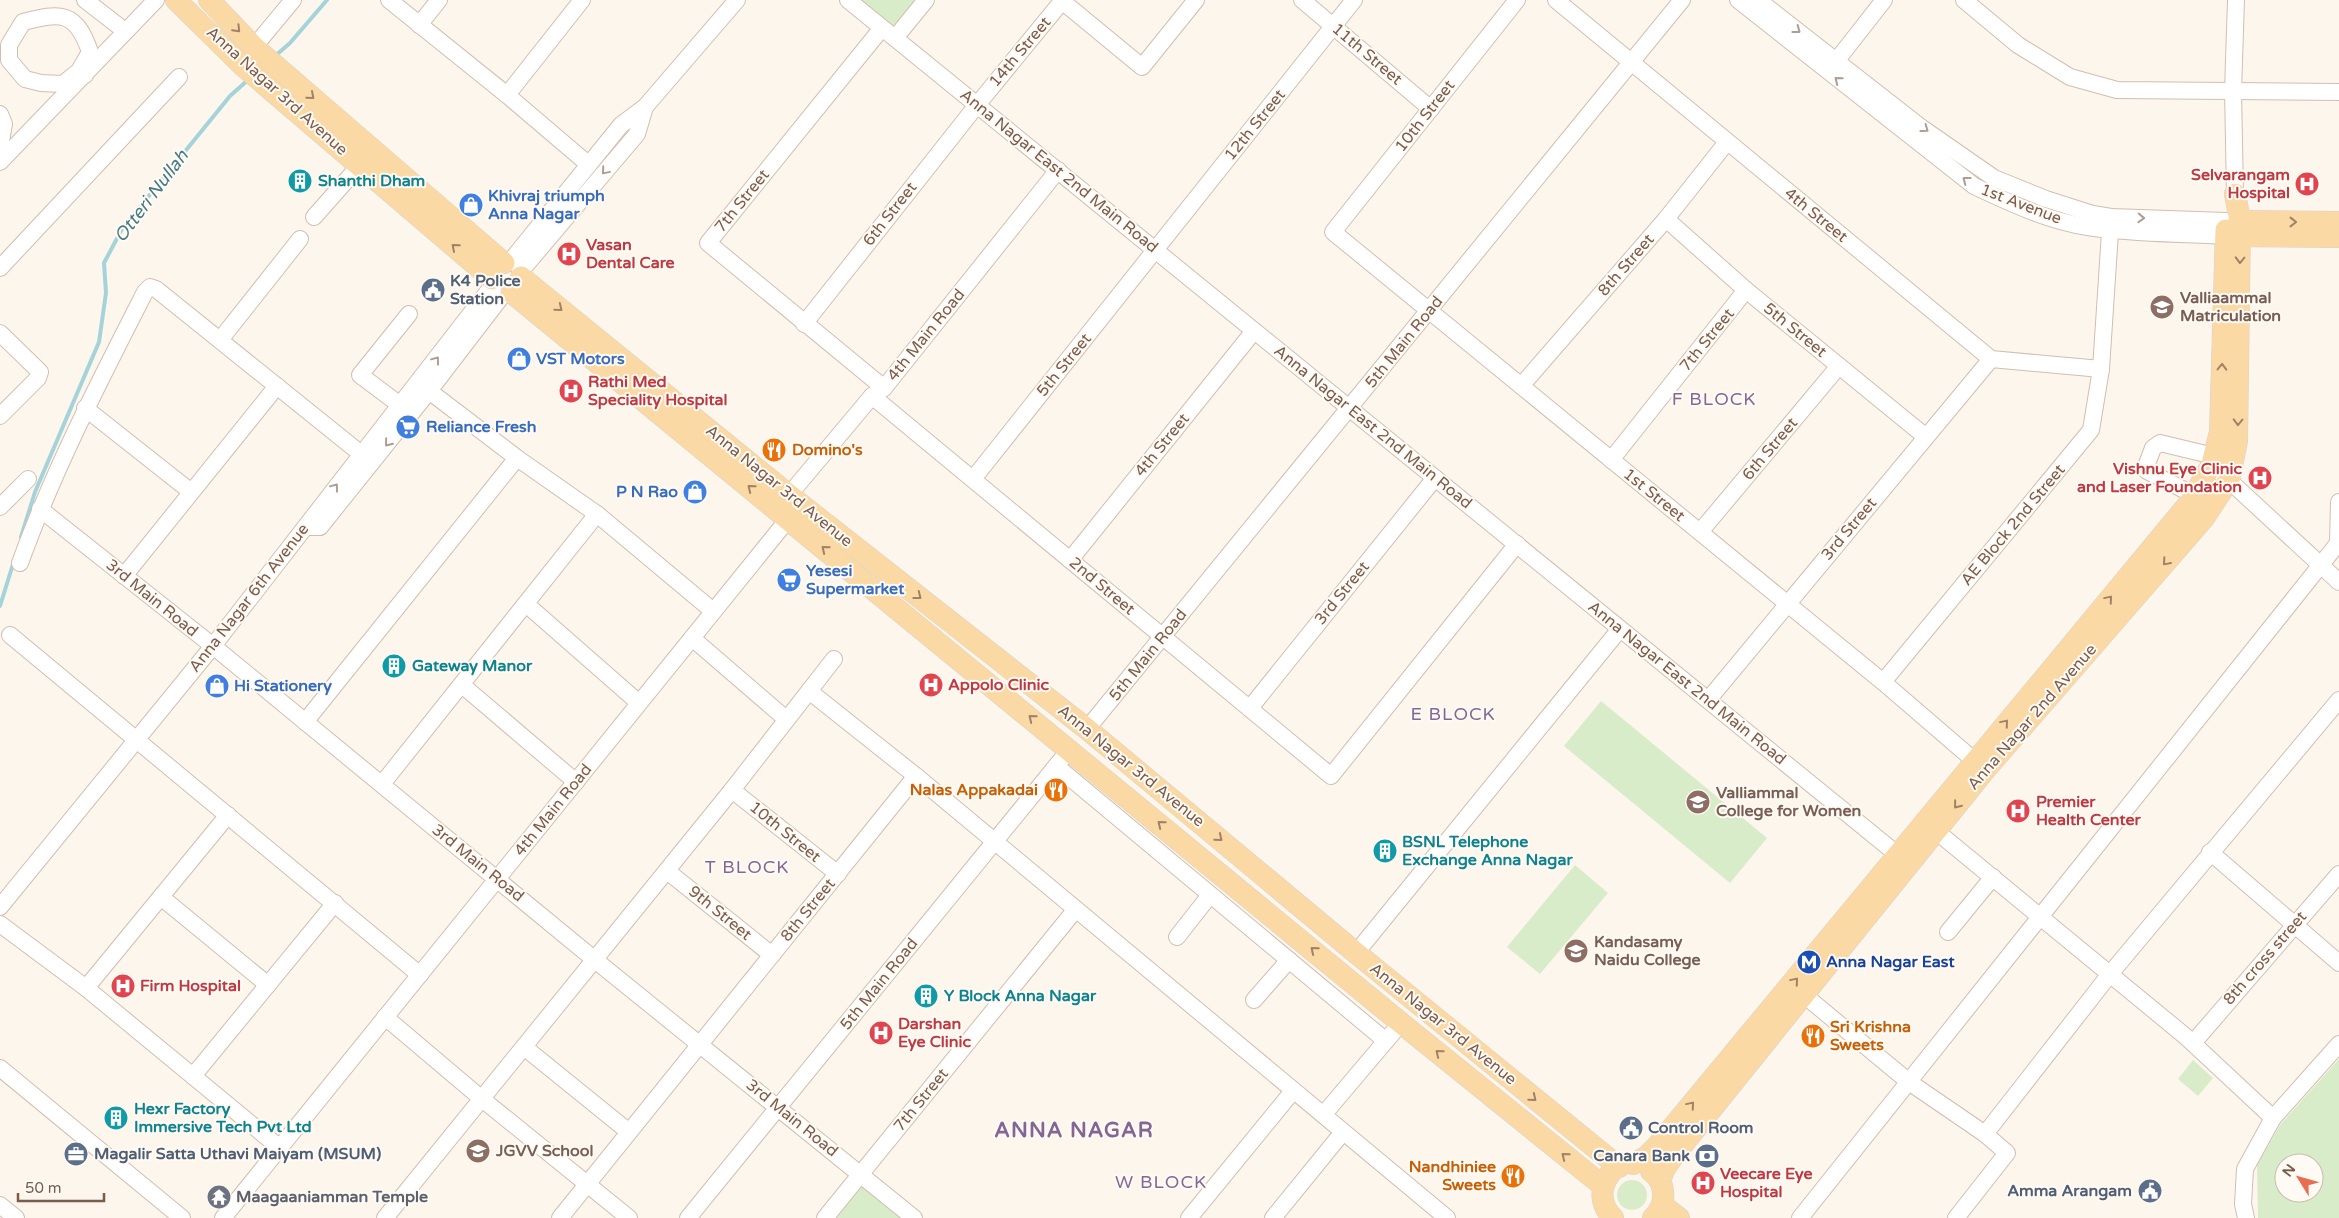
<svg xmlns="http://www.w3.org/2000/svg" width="2339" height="1218" font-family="'Varela Round',sans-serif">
<rect width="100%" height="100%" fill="#fdf6ec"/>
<g fill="#d8ecc9" fill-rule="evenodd">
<polygon points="855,0 918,0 893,31"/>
<polygon points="1601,701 1767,838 1730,883 1564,746"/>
<polygon points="1575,865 1608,893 1540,974 1507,947"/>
<path d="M2339 1059V1218H2258L2257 1165 2280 1125ZM2284 1163H2314V1193H2284Z"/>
<polygon points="2193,1060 2213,1078 2198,1096 2178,1079"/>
<circle cx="1632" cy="1195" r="15"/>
<polygon points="858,1181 902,1218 829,1218"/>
</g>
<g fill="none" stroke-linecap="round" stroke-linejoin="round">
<g stroke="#a5d3da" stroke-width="4">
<polyline points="275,56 290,43 327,0"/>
<polyline points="21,537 35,492 99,342 106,293 104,263 122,229 230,96 249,79"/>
<polyline points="0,606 14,561"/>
</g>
<defs>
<g id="minor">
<polyline points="85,0 125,31"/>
<polyline points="389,0 507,95 588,164"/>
<polyline points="848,0 1898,855"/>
<polyline points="1302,0 1431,109"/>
<polyline points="1517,0 1333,232 1883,682 1983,768"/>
<polyline points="1556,0 1991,359 2101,369"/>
<path d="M1738 0 1974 186C2010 203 2048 221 2088 227 2133 234 2180 233 2226 236"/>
<polyline points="1758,0 1922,128 1994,178 2046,199 2093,214 2111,217 2226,221"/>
<polyline points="1964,0 2018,45 2070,77 2117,90 2339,92"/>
<polyline points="1062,1 1142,67 1196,0"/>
<polyline points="419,25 439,0"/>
<polyline points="882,28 708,243 884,388"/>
<polyline points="895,38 926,0"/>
<polyline points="254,47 293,0"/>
<polyline points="1837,60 1884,0"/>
<path d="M79 71 63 84 41 83 25 79 9 60V45L23 22C61 12 76 11 90 52L79 71 85 75"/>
<polyline points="507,95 582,0"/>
<polyline points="0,114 4,124 0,147"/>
<polyline points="0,162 156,0"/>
<polyline points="2235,194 2233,91 2236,0"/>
<polyline points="314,217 360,165"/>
<polyline points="1666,219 1746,290 1926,437"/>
<polyline points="509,263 621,125 645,107 737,0"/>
<polyline points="0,268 179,77"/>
<polyline points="520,272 637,134 645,107"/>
<polyline points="804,324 977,105 1063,0"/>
<polyline points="0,333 40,372 38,378 0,416"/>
<polyline points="220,340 300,239"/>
<polyline points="1521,386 1666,219 1727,142"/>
<polyline points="429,391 517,458 597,514 713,611"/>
<polyline points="872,396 1331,776 1517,544"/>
<polyline points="400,405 360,375 409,314"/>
<polyline points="85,408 190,491"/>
<polyline points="1611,460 1746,290"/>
<polyline points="2221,473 2339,582"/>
<polyline points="973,479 1354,0"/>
<polyline points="789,495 872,396 884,388 1058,170"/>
<polyline points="2194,495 2147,471 2145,469 2153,448 2160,443 2214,456"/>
<polyline points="0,507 28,479"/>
<polyline points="40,509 213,646 595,960 914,1218"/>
<polyline points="307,527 320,527 429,391 505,292"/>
<polyline points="1700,532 1839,366"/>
<polyline points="2338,544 2339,502"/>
<polyline points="1070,560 1254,331"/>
<path d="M20 563C54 469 100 380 145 292L150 287 156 289 360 453"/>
<polyline points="124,576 277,386"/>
<polyline points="526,604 639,703"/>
<polyline points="10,635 420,975"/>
<polyline points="692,638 786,719"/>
<polyline points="1883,682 2091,430 2101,369 2111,217"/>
<polyline points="462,685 576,782"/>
<polyline points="809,691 916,776 1447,1218"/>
<polyline points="1708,700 1991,359"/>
<polyline points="1250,708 1435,478"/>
<polyline points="305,722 517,458"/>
<polyline points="1087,729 1682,0"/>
<polyline points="1056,766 1386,1041"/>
<polyline points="382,784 597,514"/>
<polyline points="732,790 838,874"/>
<polyline points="1936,831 2185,1036 2273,1118"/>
<polyline points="2210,852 2339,963"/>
<polyline points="667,871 772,955"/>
<polyline points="161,897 268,985"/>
<polyline points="0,907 213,646 493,285"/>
<polyline points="0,924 86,988 280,1148"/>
<polyline points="1948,932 1993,877"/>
<polyline points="1177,937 1210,895"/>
<polyline points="1356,953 1620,629"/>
<polyline points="86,988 228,815"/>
<polyline points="1804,995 1909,1082 1985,1134 2007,1153 1956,1218"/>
<polyline points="1254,1000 1289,960"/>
<polyline points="385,1017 482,1099 629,1218"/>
<polyline points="2193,1043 2339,874"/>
<polyline points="524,1047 629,1132"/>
<polyline points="0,1068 182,1218"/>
<polyline points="193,1076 335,903"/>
<polyline points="1324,1114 1401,1023"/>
<polyline points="1985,1134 2110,974 2339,700"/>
<polyline points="0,1205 16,1218"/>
<polyline points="223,1218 789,518"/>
<polyline points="385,1218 732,790 834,659"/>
<polyline points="560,1218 916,776"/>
<polyline points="688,1218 1070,749"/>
<polyline points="825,1218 1076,909"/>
<polyline points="1189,1218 1293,1091"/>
<polyline points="1273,1218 1343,1132"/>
<polyline points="1800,1218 2339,542"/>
<polyline points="2246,1218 2243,1204 2245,1169 2273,1118 2339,1044"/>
</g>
<g id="major">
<polyline points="176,0 243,66 492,279"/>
<polyline points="209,0 254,47 504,263"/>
<polyline points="2239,221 2339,222"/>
<polyline points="2227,236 2339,237"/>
<polyline points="521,277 789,495 1087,729 1356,953 1619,1167"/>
<polyline points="511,292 1401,1023 1603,1186"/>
<path d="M1633 1164 1646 1157 1657 1146C1836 932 2011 716 2190 502L2212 464 2220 432 2226 230"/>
<path d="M1651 1171C1667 1183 1667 1205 1653 1218"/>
<path d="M1610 1174C1599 1188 1600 1205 1613 1218"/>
<polyline points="1660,1181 1664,1170 1672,1158 1985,770 2204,518 2229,480 2237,441 2240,221 2235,194"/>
<polyline points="1662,1205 1679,1218"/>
</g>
</defs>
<use href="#minor" stroke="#d1beb0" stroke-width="18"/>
<use href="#major" stroke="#dad1cd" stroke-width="22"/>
<use href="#minor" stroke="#fff" stroke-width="16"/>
<use href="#major" stroke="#fbd9a5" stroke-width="21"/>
</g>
<defs><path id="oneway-chevron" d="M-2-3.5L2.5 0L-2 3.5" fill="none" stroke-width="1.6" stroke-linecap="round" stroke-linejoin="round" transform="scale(1.25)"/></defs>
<g stroke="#a18267">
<use href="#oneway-chevron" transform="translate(237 29) rotate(46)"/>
<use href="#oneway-chevron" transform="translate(311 96) rotate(41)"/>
<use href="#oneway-chevron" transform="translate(2293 222)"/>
<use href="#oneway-chevron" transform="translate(455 247) rotate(-139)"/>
<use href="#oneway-chevron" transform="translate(2240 260) rotate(91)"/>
<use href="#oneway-chevron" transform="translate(559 308) rotate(39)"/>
<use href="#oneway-chevron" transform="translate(2222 367) rotate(-89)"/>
<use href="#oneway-chevron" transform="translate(2238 422) rotate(91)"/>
<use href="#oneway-chevron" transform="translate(751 488) rotate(-141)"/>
<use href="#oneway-chevron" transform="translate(825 549) rotate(-141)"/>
<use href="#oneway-chevron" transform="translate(2166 562) rotate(131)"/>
<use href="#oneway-chevron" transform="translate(918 596) rotate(38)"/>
<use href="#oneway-chevron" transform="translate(2109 599) rotate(-50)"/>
<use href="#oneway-chevron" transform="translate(1032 718) rotate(-141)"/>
<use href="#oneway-chevron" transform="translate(2005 723) rotate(-50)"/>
<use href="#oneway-chevron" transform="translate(1957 805) rotate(129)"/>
<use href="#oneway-chevron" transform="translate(1161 824) rotate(-141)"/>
<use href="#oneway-chevron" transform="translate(1219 838) rotate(40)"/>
<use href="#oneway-chevron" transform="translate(1314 950) rotate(-140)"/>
<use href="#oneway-chevron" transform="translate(1795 981) rotate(-50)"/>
<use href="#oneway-chevron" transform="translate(1439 1053) rotate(-141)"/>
<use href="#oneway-chevron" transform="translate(1533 1098) rotate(39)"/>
<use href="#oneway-chevron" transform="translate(1691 1105) rotate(-50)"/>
<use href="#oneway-chevron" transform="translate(1565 1156) rotate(-141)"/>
</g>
<g stroke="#af9d94">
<use href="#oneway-chevron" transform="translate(1797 30) rotate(37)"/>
<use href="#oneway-chevron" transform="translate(1838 80) rotate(-141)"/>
<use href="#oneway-chevron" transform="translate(1925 129) rotate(36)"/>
<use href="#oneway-chevron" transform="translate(605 171) rotate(130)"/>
<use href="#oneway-chevron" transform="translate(1966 180) rotate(-143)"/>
<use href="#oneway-chevron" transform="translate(2141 218) rotate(2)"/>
<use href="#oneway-chevron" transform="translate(436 360) rotate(-53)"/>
<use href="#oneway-chevron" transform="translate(388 443) rotate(129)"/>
<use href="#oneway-chevron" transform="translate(335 487) rotate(-53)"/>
</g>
<defs>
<symbol id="building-disc" viewBox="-11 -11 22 22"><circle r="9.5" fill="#0f9aa8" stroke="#fffaf3"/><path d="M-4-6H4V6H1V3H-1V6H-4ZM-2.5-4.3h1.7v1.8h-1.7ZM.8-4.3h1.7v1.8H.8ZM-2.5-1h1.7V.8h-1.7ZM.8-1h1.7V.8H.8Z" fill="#fff"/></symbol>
<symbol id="hospital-disc" viewBox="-11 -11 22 22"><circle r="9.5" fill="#e0444e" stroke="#fffaf3"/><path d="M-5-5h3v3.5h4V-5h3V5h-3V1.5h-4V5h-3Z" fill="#fff"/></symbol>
<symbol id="shop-disc" viewBox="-11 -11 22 22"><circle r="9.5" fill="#3f7fe0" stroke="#fffaf3"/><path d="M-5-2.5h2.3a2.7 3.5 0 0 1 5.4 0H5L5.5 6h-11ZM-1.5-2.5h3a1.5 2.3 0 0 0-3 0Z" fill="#fff"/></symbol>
<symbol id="civic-disc" viewBox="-11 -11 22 22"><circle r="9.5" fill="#5c6f8a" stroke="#fffaf3"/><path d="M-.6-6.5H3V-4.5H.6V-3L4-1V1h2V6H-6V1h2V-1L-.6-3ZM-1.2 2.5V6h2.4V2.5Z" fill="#fff"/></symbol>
<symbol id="school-disc" viewBox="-11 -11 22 22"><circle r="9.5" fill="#8d6e63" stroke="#fffaf3"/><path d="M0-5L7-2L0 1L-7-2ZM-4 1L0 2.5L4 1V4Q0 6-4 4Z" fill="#fff"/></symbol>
<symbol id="supermarket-disc" viewBox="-11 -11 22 22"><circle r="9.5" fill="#3f7fe0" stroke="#fffaf3"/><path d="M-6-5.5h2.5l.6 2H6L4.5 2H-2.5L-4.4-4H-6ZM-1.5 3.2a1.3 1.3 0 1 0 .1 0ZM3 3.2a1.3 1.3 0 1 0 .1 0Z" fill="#fff"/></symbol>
<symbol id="restaurant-disc" viewBox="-11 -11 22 22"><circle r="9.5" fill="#e8710a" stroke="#fffaf3"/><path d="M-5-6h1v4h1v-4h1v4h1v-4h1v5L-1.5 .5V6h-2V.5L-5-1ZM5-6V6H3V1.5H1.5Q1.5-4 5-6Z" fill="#fff"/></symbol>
<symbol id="university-disc" viewBox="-11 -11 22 22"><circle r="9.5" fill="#8d6e63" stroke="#fffaf3"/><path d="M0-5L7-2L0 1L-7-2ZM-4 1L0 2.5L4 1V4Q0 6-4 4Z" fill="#fff"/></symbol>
<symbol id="metro-disc" viewBox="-11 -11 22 22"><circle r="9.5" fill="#1a4fb4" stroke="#fffaf3"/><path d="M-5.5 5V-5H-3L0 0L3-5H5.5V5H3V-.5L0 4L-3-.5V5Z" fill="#fff"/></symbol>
<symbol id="office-disc" viewBox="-11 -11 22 22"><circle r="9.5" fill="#5c6f8a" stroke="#fffaf3"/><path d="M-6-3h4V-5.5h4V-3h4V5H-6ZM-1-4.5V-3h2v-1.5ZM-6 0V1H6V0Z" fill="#fff"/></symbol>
<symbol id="bank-disc" viewBox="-11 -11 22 22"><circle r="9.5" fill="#5c6f8a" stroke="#fffaf3"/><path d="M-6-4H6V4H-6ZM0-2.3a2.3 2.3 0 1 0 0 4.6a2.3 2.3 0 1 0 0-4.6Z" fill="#fff"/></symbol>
<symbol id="temple-disc" viewBox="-11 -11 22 22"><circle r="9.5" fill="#6b7280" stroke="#fffaf3"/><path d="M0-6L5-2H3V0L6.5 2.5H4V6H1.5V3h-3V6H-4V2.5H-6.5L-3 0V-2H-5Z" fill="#fff"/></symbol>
</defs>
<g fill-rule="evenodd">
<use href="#building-disc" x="286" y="167" width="28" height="28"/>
<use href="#hospital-disc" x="2293" y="170" width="28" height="28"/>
<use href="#shop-disc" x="457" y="191" width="28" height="28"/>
<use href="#hospital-disc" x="555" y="240" width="28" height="28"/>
<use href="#civic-disc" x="419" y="276" width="28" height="28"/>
<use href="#school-disc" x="2148" y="293" width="28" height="28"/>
<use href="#shop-disc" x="505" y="345" width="28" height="28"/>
<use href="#hospital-disc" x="557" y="377" width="28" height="28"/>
<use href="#supermarket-disc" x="394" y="413" width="28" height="28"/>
<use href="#restaurant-disc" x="760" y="436" width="28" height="28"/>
<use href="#hospital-disc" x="2246" y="464" width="28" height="28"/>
<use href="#shop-disc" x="681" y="478" width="28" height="28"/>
<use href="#supermarket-disc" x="775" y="566" width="28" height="28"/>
<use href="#building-disc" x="380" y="652" width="28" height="28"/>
<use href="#hospital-disc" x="917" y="671" width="28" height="28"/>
<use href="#shop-disc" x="203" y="672" width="28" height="28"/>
<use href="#restaurant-disc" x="1042" y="776" width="28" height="28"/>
<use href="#university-disc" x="1684" y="788" width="28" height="28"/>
<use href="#hospital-disc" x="2004" y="797" width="28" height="28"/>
<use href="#building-disc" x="1371" y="837" width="28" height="28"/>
<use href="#university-disc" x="1562" y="937" width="28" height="28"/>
<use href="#metro-disc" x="1795" y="948" width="28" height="28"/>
<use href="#hospital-disc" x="109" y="972" width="28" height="28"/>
<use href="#building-disc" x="912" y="982" width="28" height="28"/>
<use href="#hospital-disc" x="867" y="1019" width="28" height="28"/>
<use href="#restaurant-disc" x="1799" y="1022" width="28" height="28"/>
<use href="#building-disc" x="102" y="1104" width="28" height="28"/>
<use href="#civic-disc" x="1617" y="1114" width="28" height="28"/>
<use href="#school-disc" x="464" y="1137" width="28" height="28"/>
<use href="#office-disc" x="62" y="1140" width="28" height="28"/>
<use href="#bank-disc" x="1693" y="1142" width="28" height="28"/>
<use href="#restaurant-disc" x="1499" y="1162" width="28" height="28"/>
<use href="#hospital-disc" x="1689" y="1169" width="28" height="28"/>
<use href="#civic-disc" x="2136" y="1177" width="28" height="28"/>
<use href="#temple-disc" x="205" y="1183" width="28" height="28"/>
</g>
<g text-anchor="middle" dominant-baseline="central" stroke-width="4" stroke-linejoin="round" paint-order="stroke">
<g font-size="16" fill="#7a5c4d" stroke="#fffaf3">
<text transform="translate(1020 52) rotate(-50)">14th Street</text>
<text transform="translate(1367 54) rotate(40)">11th Street</text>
<text transform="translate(277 91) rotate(42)">Anna Nagar 3rd Avenue</text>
<text transform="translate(1425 116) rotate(-52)">10th Street</text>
<text transform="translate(1255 125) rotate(-51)">12th Street</text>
<text transform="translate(1059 171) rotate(39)">Anna Nagar East 2nd Main Road</text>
<text transform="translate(742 201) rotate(-51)">7th Street</text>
<text transform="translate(2021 204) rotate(21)">1st Avenue</text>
<text transform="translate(890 214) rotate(-52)">6th Street</text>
<text transform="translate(1816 215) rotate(39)">4th Street</text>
<text transform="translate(1626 265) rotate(-49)">8th Street</text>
<text transform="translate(1795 330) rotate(39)">5th Street</text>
<text transform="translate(926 335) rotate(-51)">4th Main Road</text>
<text transform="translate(1707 340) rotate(-51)">7th Street</text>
<text transform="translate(1404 342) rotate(-51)">5th Main Road</text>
<text transform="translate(1064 365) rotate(-51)">5th Street</text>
<text transform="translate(1373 427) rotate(39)">Anna Nagar East 2nd Main Road</text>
<text transform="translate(1162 445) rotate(-51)">4th Street</text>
<text transform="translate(1770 449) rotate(-50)">6th Street</text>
<text transform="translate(779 486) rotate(39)">Anna Nagar 3rd Avenue</text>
<text transform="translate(1654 495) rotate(39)">1st Street</text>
<text transform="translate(2013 525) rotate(-50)">AE Block 2nd Street</text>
<text transform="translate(1849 529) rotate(-50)">3rd Street</text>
<text transform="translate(1102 586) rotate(40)">2nd Street</text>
<text transform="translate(1342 593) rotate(-51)">3rd Street</text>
<text transform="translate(152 598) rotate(39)">3rd Main Road</text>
<text transform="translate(249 598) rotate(-52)">Anna Nagar 6th Avenue</text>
<text transform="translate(1148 655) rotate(-51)">5th Main Road</text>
<text transform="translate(1687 683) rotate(39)">Anna Nagar East 2nd Main Road</text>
<text transform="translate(2032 717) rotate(-49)">Anna Nagar 2nd Avenue</text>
<text transform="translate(1131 766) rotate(39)">Anna Nagar 3rd Avenue</text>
<text transform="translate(553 810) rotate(-51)">4th Main Road</text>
<text transform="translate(785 832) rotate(39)">10th Street</text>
<text transform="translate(478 863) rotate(39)">3rd Main Road</text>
<text transform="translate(808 910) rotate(-51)">8th Street</text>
<text transform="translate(720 913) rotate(39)">9th Street</text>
<text transform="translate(2265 958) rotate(-49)">8th cross street</text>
<text transform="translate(879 984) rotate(-51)">5th Main Road</text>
<text transform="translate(1443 1024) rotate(39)">Anna Nagar 3rd Avenue</text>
<text transform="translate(921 1100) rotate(-51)">7th Street</text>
<text transform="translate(792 1118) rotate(39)">3rd Main Road</text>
</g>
<g font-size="16" font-weight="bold" fill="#be3a42" stroke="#fffaf3" text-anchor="start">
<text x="2290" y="175" text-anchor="end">Selvarangam<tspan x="2290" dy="18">Hospital</tspan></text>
<text x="586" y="245">Vasan<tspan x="586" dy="18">Dental Care</tspan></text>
<text x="588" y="382">Rathi Med<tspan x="588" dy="18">Speciality Hospital</tspan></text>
<text x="2242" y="469" text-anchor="end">Vishnu Eye Clinic<tspan x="2242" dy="18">and Laser Foundation</tspan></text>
<text x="948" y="685">Appolo Clinic</text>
<text x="2036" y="802">Premier<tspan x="2036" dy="18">Health Center</tspan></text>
<text x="140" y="986">Firm Hospital</text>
<text x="898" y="1024">Darshan<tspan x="898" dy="18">Eye Clinic</tspan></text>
<text x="1720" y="1174">Veecare Eye<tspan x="1720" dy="18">Hospital</tspan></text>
</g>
<g font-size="16" font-weight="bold" fill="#0d838f" stroke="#fffaf3" text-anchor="start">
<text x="318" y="181">Shanthi Dham</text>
<text x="412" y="666">Gateway Manor</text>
<text x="1402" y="842">BSNL Telephone<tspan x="1402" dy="18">Exchange Anna Nagar</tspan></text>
<text x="944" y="996">Y Block Anna Nagar</text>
<text x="134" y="1109">Hexr Factory<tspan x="134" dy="18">Immersive Tech Pvt Ltd</tspan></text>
</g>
<g font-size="16" font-weight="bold" fill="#366cbe" stroke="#fffaf3" text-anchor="start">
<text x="488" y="196">Khivraj triumph<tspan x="488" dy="18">Anna Nagar</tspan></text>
<text x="536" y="359">VST Motors</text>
<text x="426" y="427">Reliance Fresh</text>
<text x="678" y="492" text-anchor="end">P N Rao</text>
<text x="806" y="571">Yesesi<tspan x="806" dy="18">Supermarket</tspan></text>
<text x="234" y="686">Hi Stationery</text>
</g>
<g font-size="16" font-weight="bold" fill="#4e5e75" stroke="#fffaf3" text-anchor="start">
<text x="450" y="281">K4 Police<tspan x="450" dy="18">Station</tspan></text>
<text x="1648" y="1128">Control Room</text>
<text x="94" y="1154">Magalir Satta Uthavi Maiyam (MSUM)</text>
<text x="1690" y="1156" text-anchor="end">Canara Bank</text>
<text x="2132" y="1191" text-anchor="end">Amma Arangam</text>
</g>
<g font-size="16" font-weight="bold" fill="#785e54" stroke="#fffaf3" text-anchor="start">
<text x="2180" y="298">Valliaammal<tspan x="2180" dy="18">Matriculation</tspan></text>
<text x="1716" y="793">Valliammal<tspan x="1716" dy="18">College for Women</tspan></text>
<text x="1594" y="942">Kandasamy<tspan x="1594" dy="18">Naidu College</tspan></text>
<text x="496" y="1151">JGVV School</text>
</g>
<g font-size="16" font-weight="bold" fill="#c56008" stroke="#fffaf3" text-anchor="start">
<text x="792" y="450">Domino's</text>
<text x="1038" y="790" text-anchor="end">Nalas Appakadai</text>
<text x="1830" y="1027">Sri Krishna<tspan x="1830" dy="18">Sweets</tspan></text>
<text x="1496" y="1167" text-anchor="end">Nandhiniee<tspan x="1496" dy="18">Sweets</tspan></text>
</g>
<g font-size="16" font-weight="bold" fill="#164399" stroke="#fffaf3" text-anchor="start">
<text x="1826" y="962">Anna Nagar East</text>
</g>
<g font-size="16" font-weight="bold" fill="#5b616d" stroke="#fffaf3" text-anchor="start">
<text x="236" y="1197">Maagaaniamman Temple</text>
</g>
<g font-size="18" font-style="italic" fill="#437c86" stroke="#fffaf3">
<text transform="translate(151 196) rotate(-53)">Otteri Nullah</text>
</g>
<g font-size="18" letter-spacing="1" fill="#846695" stroke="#fffaf3">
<text x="1714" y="399">F BLOCK</text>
<text x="1453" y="714">E BLOCK</text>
<text x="747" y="867">T BLOCK</text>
<text x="1161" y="1182">W BLOCK</text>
</g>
<g font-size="21" font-weight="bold" letter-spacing="1" fill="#846695" stroke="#fffaf3">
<text x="1074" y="1130">ANNA NAGAR</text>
</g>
</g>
<g transform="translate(2299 1178) rotate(307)"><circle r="24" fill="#fffaf3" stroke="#cabbb1"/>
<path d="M0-4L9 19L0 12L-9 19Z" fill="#e76f51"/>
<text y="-8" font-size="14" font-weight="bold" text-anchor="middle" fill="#7a5c4d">N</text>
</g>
<path d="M18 1193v8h86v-8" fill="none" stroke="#7a5c4d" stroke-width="2.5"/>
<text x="25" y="1193" font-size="15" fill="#7a5c4d" stroke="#fffaf3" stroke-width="4" paint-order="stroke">50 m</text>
</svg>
